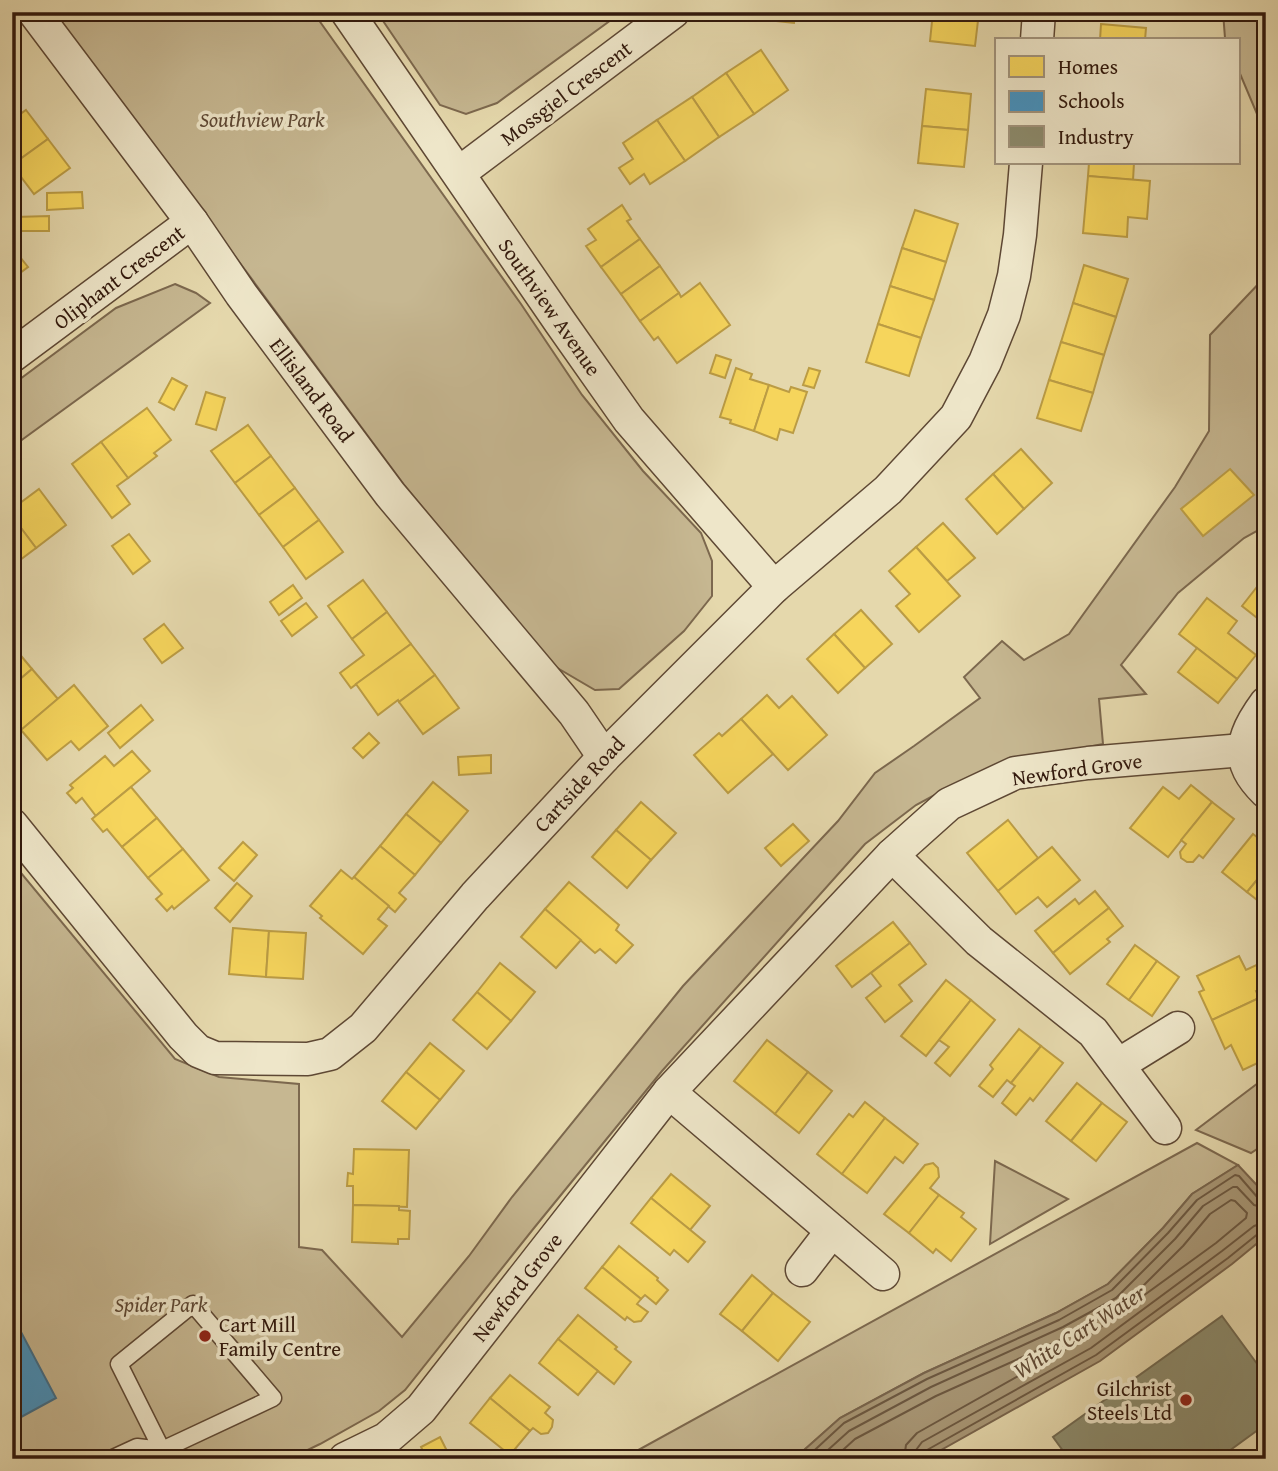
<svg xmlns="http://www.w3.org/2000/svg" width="1278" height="1471" font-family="'Gentium Book Plus',serif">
<rect width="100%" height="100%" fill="#e5d8ac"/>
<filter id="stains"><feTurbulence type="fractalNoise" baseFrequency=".00286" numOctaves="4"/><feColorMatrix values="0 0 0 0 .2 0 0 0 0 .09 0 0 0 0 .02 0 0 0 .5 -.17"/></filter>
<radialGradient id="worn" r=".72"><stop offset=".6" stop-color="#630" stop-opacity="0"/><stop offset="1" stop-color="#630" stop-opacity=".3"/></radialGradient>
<g fill="#c6b791" stroke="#7c684e" stroke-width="2">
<polygon points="54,12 313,12 521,304 582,395 643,471 701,533 712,561 712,596 684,631 619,689 595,690 554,666 405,486"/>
<polygon points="377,12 622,12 497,103 466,114 440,105"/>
<polygon points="1223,12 1266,12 1266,526 1244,538 1178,593 1121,665 1146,694 1099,699 1103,744 1036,757 955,784 916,805 865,844 662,1071 534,1228 405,1390 379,1411 320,1444 289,1459 12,1459 12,862 175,1059 219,1077 299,1084 299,1247 322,1250 402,1337 469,1256 512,1197 683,986 838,821 875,773 914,746 980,698 964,677 1002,641 1024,660 1069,634 1175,487 1209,431 1210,335 1264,278 1260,121 1238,69 1238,40 1226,40 1225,38"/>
<polygon points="175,284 196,293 210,303 12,447 12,385 116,308"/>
<polygon points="1266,1077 1266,1143 1251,1153 1196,1130"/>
<polygon points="1197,1143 1238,1165 1192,1194 1163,1228 1108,1284 1056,1313 924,1373 840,1418 794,1459 622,1459"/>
<polygon points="995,1161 1068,1199 990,1244"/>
</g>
<polygon fill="#a89776" stroke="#78644c" stroke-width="2" points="1238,1165 1266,1195 1266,1236 1232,1264 1100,1361 925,1459 794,1459 840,1418 924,1373 1056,1313 1108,1284 1163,1228 1192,1194"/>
<g fill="#f6d55c" stroke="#bb9c44" stroke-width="2">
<polygon points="748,12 795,12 794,23 747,18"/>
<polygon points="933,12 979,12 975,46 930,41"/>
<polygon points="1101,24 1146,28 1145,40 1100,40"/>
<polygon points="761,50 788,90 754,114 726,73"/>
<polygon points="726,73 754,114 719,137 692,97"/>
<polygon points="926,89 971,94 968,130 922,126"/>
<polygon points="692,97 719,137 685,161 657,120"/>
<polygon points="26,110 48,139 12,165 12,120"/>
<polygon points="657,120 685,161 650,184 644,174 630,184 619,168 633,159 623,143"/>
<polygon points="922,126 968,130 964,167 918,163"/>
<polygon points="48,139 70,168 34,194 12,165"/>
<polygon points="1089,163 1134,163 1133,180 1088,176"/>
<polygon points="1088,176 1150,181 1147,219 1128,217 1127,237 1083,233"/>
<polygon points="82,192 83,208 47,210 47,193"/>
<polygon points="622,205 631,219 627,221 640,239 601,267 586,246 596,240 588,229"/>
<polygon points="915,210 958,224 946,262 902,248"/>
<polygon points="49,216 49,231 15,231 15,217"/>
<polygon points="640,239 660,266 621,294 601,267"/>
<polygon points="12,247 28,267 12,279"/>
<polygon points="902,248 946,262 934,300 890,286"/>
<polygon points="1084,265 1128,279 1116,317 1073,303"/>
<polygon points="660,266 679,293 640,321 621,294"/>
<polygon points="700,283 730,325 677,363 658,337 654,340 640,321 679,293 681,297"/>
<polygon points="890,286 934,300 921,338 878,324"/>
<polygon points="1073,303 1116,317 1104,355 1061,342"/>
<polygon points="878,324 921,338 909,376 866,362"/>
<polygon points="1061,342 1104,355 1093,393 1049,380"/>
<polygon points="716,355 731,360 725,378 710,373"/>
<polygon points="736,368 752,374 750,379 769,385 754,431 730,423 731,420 720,417"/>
<polygon points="809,368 820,371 814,388 803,385"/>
<polygon points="172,378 187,386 174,410 159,402"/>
<polygon points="1049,380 1093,393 1081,431 1037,418"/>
<polygon points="769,385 789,392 791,387 807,392 793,433 780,429 777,440 754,431"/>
<polygon points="206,392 225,398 216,430 196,424"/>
<polygon points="147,408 171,440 154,453 157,456 128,478 101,442"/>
<polygon points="248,425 271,456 235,483 211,451"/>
<polygon points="101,442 128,478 117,486 130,504 112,518 72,464"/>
<polygon points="1021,449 1052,483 1024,509 993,474"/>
<polygon points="271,456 295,488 259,515 235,483"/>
<polygon points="1230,469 1254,495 1203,536 1181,509"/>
<polygon points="993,474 1024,509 997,534 966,499"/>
<polygon points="295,488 319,520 283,547 259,515"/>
<polygon points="39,489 66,525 36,548 12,516 12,509"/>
<polygon points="12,516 36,548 12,566"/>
<polygon points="319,520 343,552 306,579 283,547"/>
<polygon points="943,523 975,558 947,581 916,547"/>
<polygon points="129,534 150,561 133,574 112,546"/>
<polygon points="916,547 960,596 919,632 896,606 910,594 889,571"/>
<polygon points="363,580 387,612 352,639 328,606"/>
<polygon points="1260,583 1266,587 1266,625 1242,606"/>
<polygon points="293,585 302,598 279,615 270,602"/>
<polygon points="1207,598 1237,621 1228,633 1256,655 1237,679 1179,634"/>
<polygon points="306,603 317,617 292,636 281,621"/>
<polygon points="861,610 892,644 865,668 834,634"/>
<polygon points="387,612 411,644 351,688 340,673 364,655 352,639"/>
<polygon points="164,624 183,648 162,663 144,639"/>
<polygon points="834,634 865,668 838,693 807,659"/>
<polygon points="411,644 435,675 399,702 398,700 378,715 356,684"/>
<polygon points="12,645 32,669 12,686"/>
<polygon points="1197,648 1237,679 1218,703 1178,672"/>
<polygon points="32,669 58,699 21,730 12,719 12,686"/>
<polygon points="435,675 459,708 423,734 399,702"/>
<polygon points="74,685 108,726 79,750 71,741 47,760 21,730"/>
<polygon points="767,695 779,708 792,696 827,735 788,770 741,719"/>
<polygon points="141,705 153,720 120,748 108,733"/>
<polygon points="741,719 773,754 728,793 694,755 719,733 722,736"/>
<polygon points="369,733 379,743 363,758 353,748"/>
<polygon points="132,751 150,771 96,816 82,798 76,803 67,793 73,788 70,785 105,756 114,766"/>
<polygon points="491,755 491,773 459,775 458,757"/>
<polygon points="433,782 468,811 441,843 406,814"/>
<polygon points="1191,785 1212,802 1168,857 1130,828 1163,787 1179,799"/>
<polygon points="131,787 157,818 122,847 107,829 103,832 92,819"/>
<polygon points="641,802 676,833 651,860 616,830"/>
<polygon points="1212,802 1234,819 1203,858 1199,855 1193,862 1187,862 1181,858 1180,852 1186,844 1181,840"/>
<polygon points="406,814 441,843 415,875 380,846"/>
<polygon points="157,818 183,849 148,878 122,847"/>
<polygon points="1008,820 1038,858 998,891 967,853"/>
<polygon points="793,824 809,841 781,866 765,848"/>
<polygon points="616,830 651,860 627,888 592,857"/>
<polygon points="1253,834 1266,844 1266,869 1247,892 1222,872"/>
<polygon points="243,842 257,855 234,881 219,868"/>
<polygon points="380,846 415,875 399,893 406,899 395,912 354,877"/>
<polygon points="1052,847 1080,880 1047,907 1038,897 1016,914 998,891"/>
<polygon points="183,849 209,880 174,909 172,906 167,911 156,899 162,894 148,878"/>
<polygon points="1266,869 1266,907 1247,892"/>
<polygon points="341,870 352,879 354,877 389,906 378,919 387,926 363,954 320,918 322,916 310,906"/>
<polygon points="569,882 619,925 616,930 633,945 616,963 600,949 595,953 545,909"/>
<polygon points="237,883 252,896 230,922 215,908"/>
<polygon points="1095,891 1109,908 1053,953 1035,931 1075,899 1079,904"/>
<polygon points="1109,908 1123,926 1107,939 1110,942 1070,974 1053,953"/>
<polygon points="545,909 581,940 556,968 521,937"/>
<polygon points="893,922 910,943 852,987 836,966"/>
<polygon points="233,928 269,931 266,977 229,974"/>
<polygon points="269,931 306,933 303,979 266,977"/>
<polygon points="910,943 926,964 899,985 912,1001 885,1022 866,998 881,986 871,973"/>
<polygon points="1135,945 1157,961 1129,1000 1107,984"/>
<polygon points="1239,956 1246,970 1265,961 1266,986 1256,991 1259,998 1212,1020 1199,992 1204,990 1197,976"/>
<polygon points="1157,961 1179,977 1152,1016 1129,1000"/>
<polygon points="500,963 535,992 511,1021 477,992"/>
<polygon points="946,980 971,1000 926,1056 901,1036"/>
<polygon points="477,992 511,1021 487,1049 453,1020"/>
<polygon points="1259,998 1266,1012 1266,1059 1243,1070 1231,1045 1225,1049 1212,1020"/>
<polygon points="971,1000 995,1020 950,1076 935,1063 949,1047 939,1040"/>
<polygon points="1019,1029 1041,1046 1011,1083 1007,1080 993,1097 979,1086 993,1069 990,1065"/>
<polygon points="767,1040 808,1072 775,1114 734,1081"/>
<polygon points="430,1043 464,1071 440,1100 406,1072"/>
<polygon points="1041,1046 1063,1063 1033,1101 1030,1098 1016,1115 1002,1103 1015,1086 1011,1083"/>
<polygon points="406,1072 440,1100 416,1129 382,1101"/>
<polygon points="808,1072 832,1091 799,1133 775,1114"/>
<polygon points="1077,1083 1102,1103 1071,1141 1046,1121"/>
<polygon points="865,1102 885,1118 842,1174 817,1154 849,1114 853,1117"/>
<polygon points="1102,1103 1127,1122 1096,1161 1071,1141"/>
<polygon points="885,1118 918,1144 903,1163 895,1157 867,1193 842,1174"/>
<polygon points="354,1149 409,1150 407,1207 353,1205 353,1186 347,1186 348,1173 353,1174"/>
<polygon points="933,1163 938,1168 939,1177 930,1188 939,1195 909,1233 884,1214 925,1165"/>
<polygon points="671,1174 710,1206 690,1230 651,1198"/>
<polygon points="939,1195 964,1213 961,1217 976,1229 951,1261 936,1249 933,1253 909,1233"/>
<polygon points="651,1198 705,1242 688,1262 674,1250 670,1255 631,1223"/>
<polygon points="353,1205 399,1206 399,1210 410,1211 409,1239 398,1239 398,1244 352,1242"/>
<polygon points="619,1246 658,1278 657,1280 668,1290 656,1304 645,1295 641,1299 602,1267"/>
<polygon points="602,1267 641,1299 637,1304 648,1312 641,1321 634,1322 627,1317 625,1320 585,1288"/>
<polygon points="752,1275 773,1293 742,1331 720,1314"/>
<polygon points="773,1293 810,1322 778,1361 742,1331"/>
<polygon points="578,1315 617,1347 615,1349 631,1362 614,1384 558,1339"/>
<polygon points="558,1339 598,1371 578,1395 539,1363"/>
<polygon points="510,1375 550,1407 545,1413 553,1420 552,1427 548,1433 541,1434 533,1428 530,1431 490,1398"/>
<polygon points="490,1398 530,1431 510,1455 470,1423"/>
<polygon points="440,1437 451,1459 427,1459 421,1447"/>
</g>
<polygon fill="#4393c3" stroke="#3e6e8c" stroke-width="2" points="12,1315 56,1398 12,1422"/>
<polygon fill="#8c8c6e" stroke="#716951" stroke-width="2" points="1222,1316 1266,1376 1266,1424 1218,1459 1069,1459 1053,1437"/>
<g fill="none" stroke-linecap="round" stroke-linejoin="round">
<g stroke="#6c5841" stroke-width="2">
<polygon points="1231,1200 1235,1201 1247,1213 1246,1218 1216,1243 1143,1296 1139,1296 1138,1291 1183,1246 1210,1214"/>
<polyline points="805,1459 844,1423 927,1379 1059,1320 1112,1290 1168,1233 1197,1200 1235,1175 1239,1176 1258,1198 1266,1199"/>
<polyline points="818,1459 849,1431 931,1387 1063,1327 1116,1298 1175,1239 1203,1206 1233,1187 1237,1187 1254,1205 1266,1208"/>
<polyline points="833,1459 855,1439 936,1396 1067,1337 1101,1318 1106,1319 1105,1324 1084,1339 917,1433 906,1445 904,1459"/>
<polyline points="914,1459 916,1450 922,1442 1091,1348 1222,1251 1254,1226 1266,1222"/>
<polyline points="923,1459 924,1453 927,1450 1096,1355 1228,1258 1259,1233 1266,1231"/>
</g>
<defs>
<polyline id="lane" points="111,1459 137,1447 162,1450 273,1398 193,1304 119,1364 162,1450 166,1459"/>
<g id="street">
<polyline points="34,12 192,222 241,294 390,494 574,713 604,757"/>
<polyline points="347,12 560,322 629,420 774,587"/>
<polyline points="1037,40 1039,12"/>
<polyline points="459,173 673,12"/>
<polyline points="12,356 192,222"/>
<path d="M1266 703C1252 722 1237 746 1249 770 1253 778 1260 786 1266 792"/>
<polyline points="12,825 183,1036 198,1051 215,1058 308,1059 330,1054 363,1028 475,896 604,757 774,587 888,490 956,417 985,362 1004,315 1014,276 1020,235 1026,163"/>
<polyline points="892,855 979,941 1093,1032 1165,1128"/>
<polyline points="1118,1065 1178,1028"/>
<polyline points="669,1092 883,1274"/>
<polyline points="802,1270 832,1231"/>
<polyline points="345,1459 386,1439 421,1409 669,1092 892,855 949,804 1015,773 1088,763 1243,750"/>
</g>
</defs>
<use href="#lane" stroke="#5e4834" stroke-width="19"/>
<use href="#street" stroke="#5e4834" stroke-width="35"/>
<use href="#lane" stroke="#eee6c9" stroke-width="16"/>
<use href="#street" stroke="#eee6c9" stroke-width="32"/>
</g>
<g fill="#8f2418" stroke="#eee6c9" stroke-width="2.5">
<circle cx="205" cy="1336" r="7"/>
<circle cx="1186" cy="1400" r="7"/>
</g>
<g text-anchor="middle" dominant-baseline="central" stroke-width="7" stroke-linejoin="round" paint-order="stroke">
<g font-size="21" fill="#31180c" stroke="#eee6c9">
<text transform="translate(566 93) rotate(-37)">Mossgiel Crescent</text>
<text transform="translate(119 277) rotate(-37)">Oliphant Crescent</text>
<text transform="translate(550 307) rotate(55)">Southview Avenue</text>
<text transform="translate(312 390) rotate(53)">Ellisland Road</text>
<text transform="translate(1077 769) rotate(-8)">Newford Grove</text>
<text transform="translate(579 784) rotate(-47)">Cartside Road</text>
<text transform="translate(517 1287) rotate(-52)">Newford Grove</text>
</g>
<g font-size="21" font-style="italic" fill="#5e4834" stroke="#eee6c9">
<text x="262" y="119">Southview Park</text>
<text x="161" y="1304">Spider Park</text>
</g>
<g font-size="21" fill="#31180c" stroke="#eee6c9" text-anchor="start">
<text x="219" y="1324">Cart Mill<tspan x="219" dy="24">Family Centre</tspan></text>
<text x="1172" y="1388" text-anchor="end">Gilchrist<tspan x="1172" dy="24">Steels Ltd</tspan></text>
</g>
<g font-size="23" font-style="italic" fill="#614b36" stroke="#eee6c9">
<text transform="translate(1079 1331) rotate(-33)">White Cart Water</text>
</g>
</g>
<rect width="1278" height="1471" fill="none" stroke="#e5d8ac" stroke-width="42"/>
<rect x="14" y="14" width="1250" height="1443" fill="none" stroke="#31180c" stroke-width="3.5"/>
<rect x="21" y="21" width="1236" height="1429" fill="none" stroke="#31180c" stroke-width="2"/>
<rect x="995" y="38" width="245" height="126" fill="#eee6c9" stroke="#a2947d" stroke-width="2"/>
<rect x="1009" y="56" width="35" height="21" fill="#f6d55c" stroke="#a2947d" stroke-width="2"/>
<text x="1058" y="74" font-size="21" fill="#31180c">Homes</text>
<rect x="1009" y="91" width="35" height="21" fill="#4393c3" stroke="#a2947d" stroke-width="2"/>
<text x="1058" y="108" font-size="21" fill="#31180c">Schools</text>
<rect x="1009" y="126" width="35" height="21" fill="#8c8c6e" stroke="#a2947d" stroke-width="2"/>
<text x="1058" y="144" font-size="21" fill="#31180c">Industry</text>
<rect width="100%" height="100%" filter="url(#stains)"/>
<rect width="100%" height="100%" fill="url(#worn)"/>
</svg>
